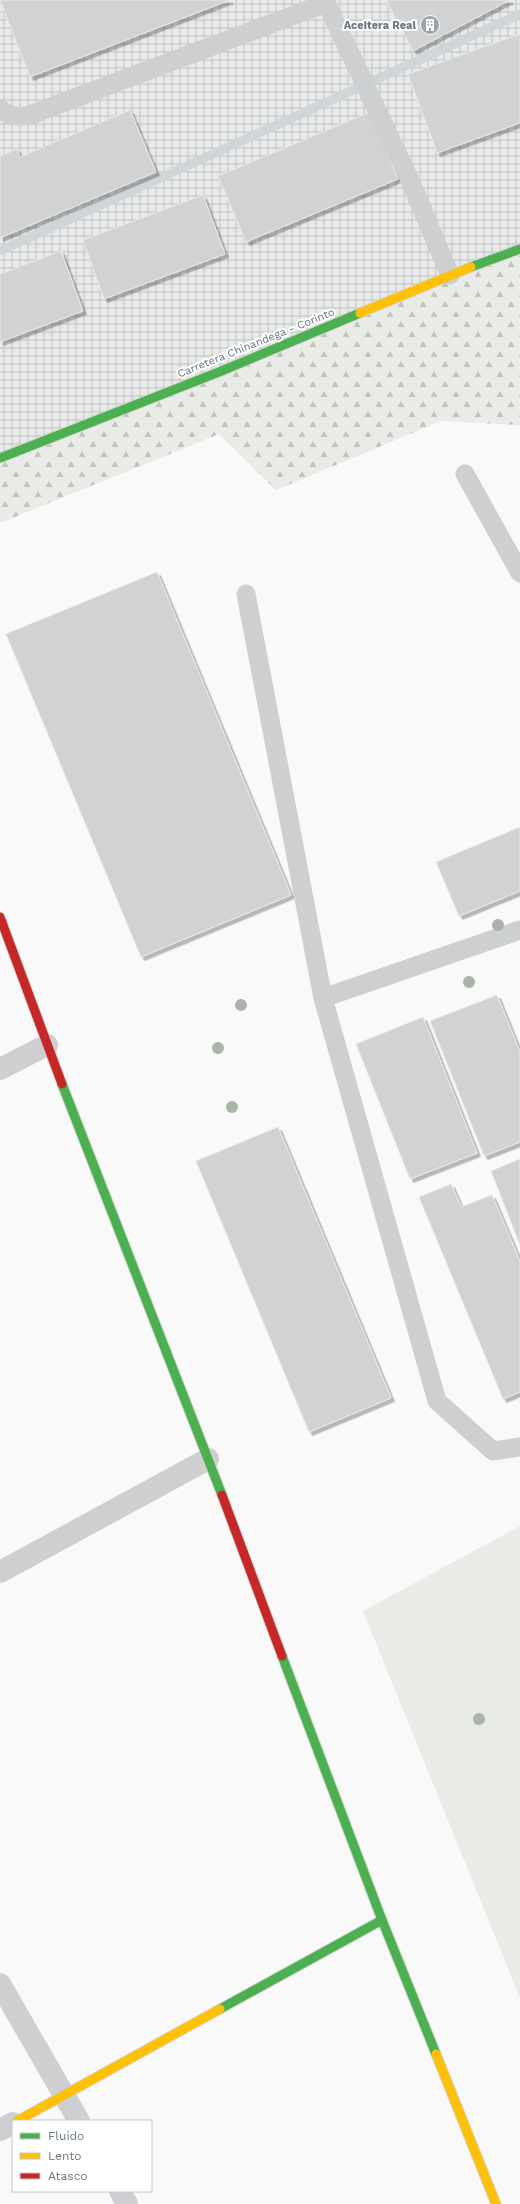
<svg xmlns="http://www.w3.org/2000/svg" width="520" height="2204" font-family="'Work Sans',sans-serif">
<defs>
<pattern id="industrial-grid" width="8" height="8" patternUnits="userSpaceOnUse"><rect width="8" height="8" fill="#e8e9e9"/><path d="M0 4h8M4 0v8" fill="none" stroke="#c0c1c2"/></pattern>
<pattern id="forest-firs" width="22" height="20" patternUnits="userSpaceOnUse"><rect width="22" height="20" fill="#e8ebe6"/><path d="M5 1l3.5 6h-7zM16 11l3.5 6h-7z" fill="#c0c3c0"/></pattern>
<filter id="shadow"><feDropShadow dx="3.5" dy="3.5" stdDeviation="0" flood-color="#0004"/></filter>
</defs>
<rect width="100%" height="100%" fill="#f9f9f9"/>
<polygon fill="url(#industrial-grid)" points="0,0 520,0 520,249 0,457"/>
<polygon fill="#e8ebe6" points="520,1526 520,1998 363,1611"/>
<polygon fill="url(#forest-firs)" points="520,253 520,425 441,421 276,490 219,434 0,523 0,458"/>
<g fill="none" stroke-linecap="round" stroke-linejoin="round">
<polyline stroke="#ced6d9" stroke-width="9" points="0,251 520,14"/>
</g>
<g fill="#d0d2d3" stroke="#e8e8e8" filter="url(#shadow)">
<polygon points="0,0 230,0 30,77"/>
<polygon points="386,0 510,0 413,51"/>
<polygon points="520,34 520,123 437,153 408,74"/>
<polygon points="130,110 156,172 0,238 0,156 17,149 20,157"/>
<polygon points="370,112 398,179 246,242 218,176"/>
<polygon points="203,195 225,254 104,299 83,240"/>
<polygon points="61,251 83,311 0,342 0,274"/>
<polygon points="157,572 291,895 141,957 6,634"/>
<polygon points="520,827 520,891 459,916 436,862"/>
<polygon points="497,995 520,1052 520,1142 484,1156 430,1021"/>
<polygon points="423,1017 477,1153 410,1179 356,1044"/>
<polygon points="278,1127 391,1398 309,1432 196,1161"/>
<polygon points="520,1159 520,1245 491,1171"/>
<polygon points="451,1184 461,1207 492,1195 520,1261 520,1392 503,1399 419,1197"/>
</g>
<g fill="none" stroke-linecap="round" stroke-linejoin="round">
<defs>
<g id="fast">
<polyline points="471,267 520,249"/>
<polyline points="0,458 219,372 360,313"/>
<polyline points="62,1084 222,1495"/>
<polyline points="282,1656 382,1920 436,2054"/>
<polyline points="220,2009 382,1920"/>
</g>
<g id="slow">
<polyline points="360,313 471,267"/>
<polyline points="436,2054 496,2204"/>
<polyline points="17,2121 220,2009"/>
</g>
<g id="jam">
<polyline points="0,917 62,1084"/>
<polyline points="222,1495 282,1656"/>
</g>
</defs>
<use href="#fast" stroke="#d5d6d7" stroke-width="11"/>
<use href="#slow" stroke="#d5d6d7" stroke-width="11"/>
<use href="#jam" stroke="#d5d6d7" stroke-width="11"/>
<g stroke="#cecfd0" stroke-width="19">
<polyline points="325,0 409,178 450,275"/>
<path d="M0 109C8 116 20 118 30 115L326 3"/>
<polyline points="465,474 520,573"/>
<polyline points="246,594 323,998 437,1401 493,1451 520,1447"/>
<polyline points="323,998 520,930"/>
</g>
<g stroke="#cecfd0" stroke-width="22">
<polyline points="0,1069 47,1045"/>
<polyline points="0,1572 208,1459"/>
<polyline points="0,1984 79,2121"/>
<polyline points="0,2130 13,2123"/>
<polyline points="120,2191 127,2204"/>
</g>
<use href="#fast" stroke="#4caf50" stroke-width="9"/>
<use href="#slow" stroke="#ffc107" stroke-width="9"/>
<use href="#jam" stroke="#c62828" stroke-width="9"/>
</g>
<g fill="#a9b3a7">
<circle cx="498" cy="925" r="6"/>
<circle cx="469" cy="982" r="6"/>
<circle cx="241" cy="1005" r="6"/>
<circle cx="218" cy="1048" r="6"/>
<circle cx="232" cy="1107" r="6"/>
<circle cx="479" cy="1719" r="6"/>
</g>
<defs>
<symbol id="building-disc" viewBox="-11 -11 22 22"><circle r="9.5" fill="#99a4ac" stroke="#fff"/><path d="M-4-6H4V6H1V3H-1V6H-4ZM-2.5-4.3h1.7v1.8h-1.7ZM.8-4.3h1.7v1.8H.8ZM-2.5-1h1.7V.8h-1.7ZM.8-1h1.7V.8H.8Z" fill="#fff"/></symbol>
</defs>
<g fill-rule="evenodd">
<use href="#building-disc" x="419" y="14" width="22" height="22"/>
</g>
<g text-anchor="middle" dominant-baseline="central" stroke-width="4" stroke-linejoin="round" paint-order="stroke">
<g font-size="11" font-weight="bold" fill="#657683" stroke="#fff" text-anchor="end">
<text x="416" y="25">Aceitera Real</text>
</g>
<g font-size="11" fill="#657683" stroke="#fff">
<text transform="translate(256 343) rotate(-22)">Carretera Chinandega - Corinto</text>
</g>
</g>
<rect x="12" y="2120" width="140" height="72" fill="#ffffff" stroke="#c1c8cd"/>
<rect x="20" y="2133" width="20" height="6" fill="#4caf50" stroke="#c1c8cd"/>
<text x="48" y="2140" font-size="12" fill="#657683">Fluido</text>
<rect x="20" y="2153" width="20" height="6" fill="#ffc107" stroke="#c1c8cd"/>
<text x="48" y="2160" font-size="12" fill="#657683">Lento</text>
<rect x="20" y="2173" width="20" height="6" fill="#c62828" stroke="#c1c8cd"/>
<text x="48" y="2180" font-size="12" fill="#657683">Atasco</text>
</svg>
